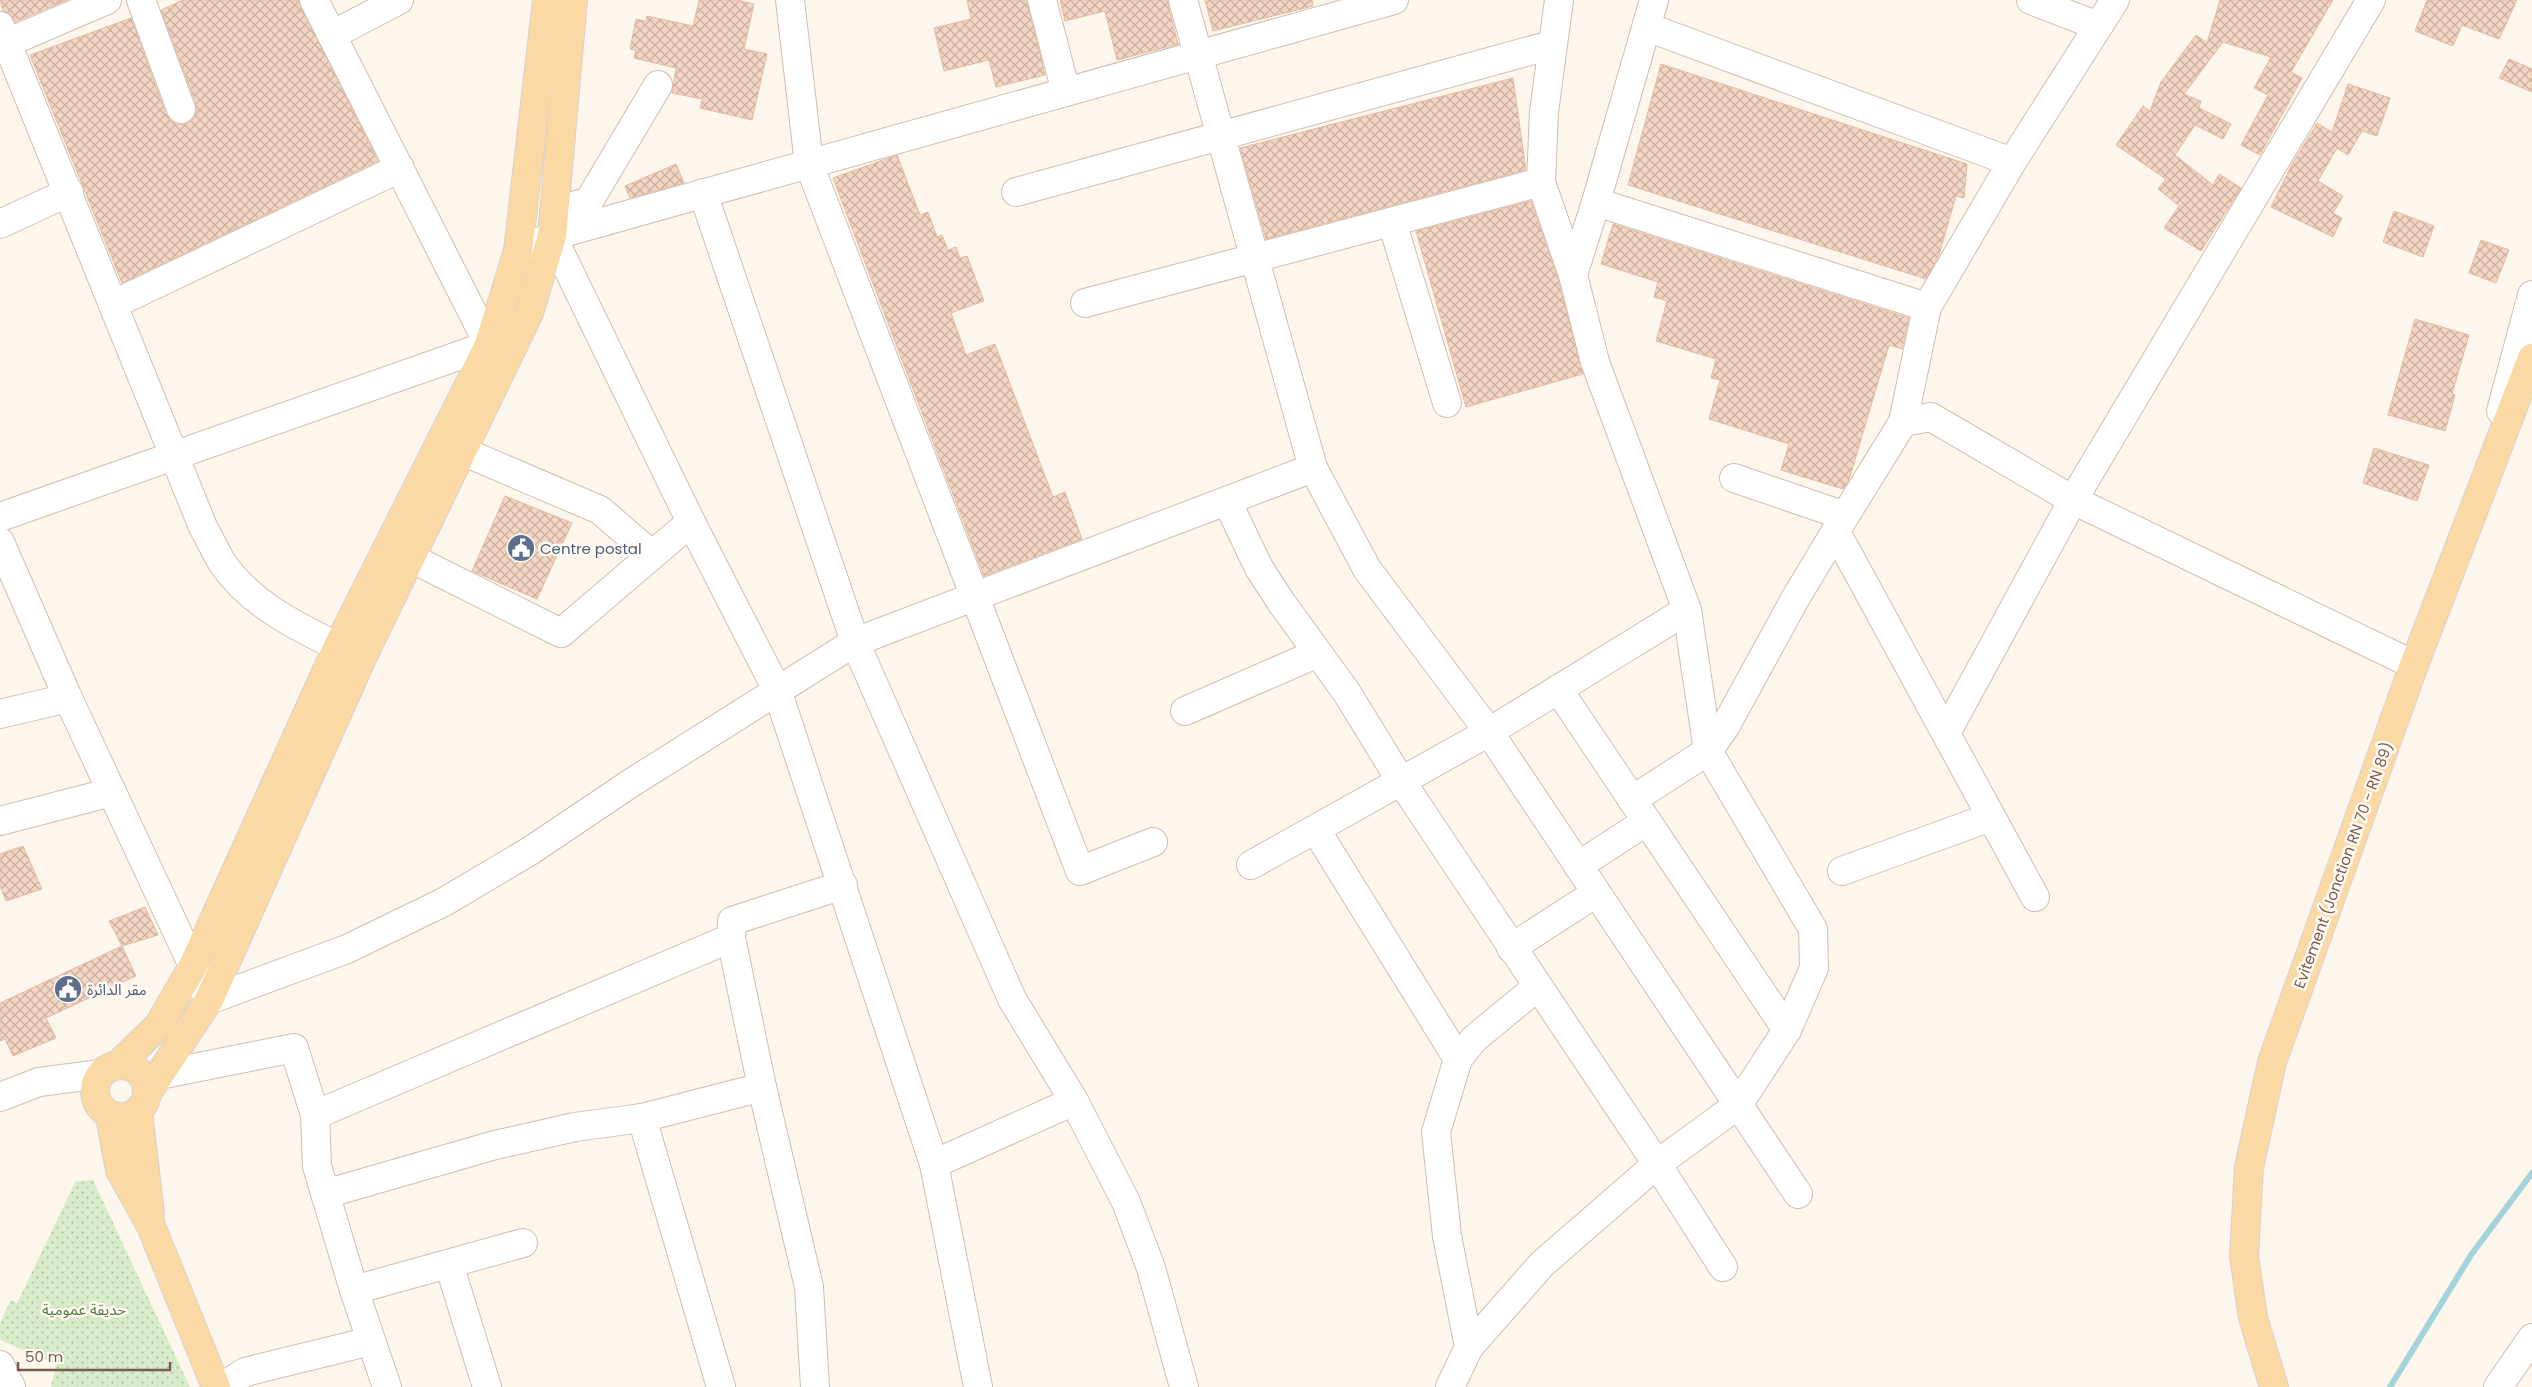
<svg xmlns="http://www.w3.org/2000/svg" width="2532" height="1387" font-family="Poppins,'Noto Sans Arabic',sans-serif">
<defs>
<pattern id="grass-dots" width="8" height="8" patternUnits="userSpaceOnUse" patternTransform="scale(1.25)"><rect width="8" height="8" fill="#d8ecc9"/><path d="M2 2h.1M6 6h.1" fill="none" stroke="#b4c2a5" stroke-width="1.8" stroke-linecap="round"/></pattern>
<pattern id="building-cross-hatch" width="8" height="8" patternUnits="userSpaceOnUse" patternTransform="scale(1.25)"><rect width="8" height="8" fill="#f3d5c3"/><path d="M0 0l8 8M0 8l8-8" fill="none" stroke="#cab0a1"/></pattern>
</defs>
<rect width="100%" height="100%" fill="#fdf6ec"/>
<polygon fill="url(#grass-dots)" points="93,1180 190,1387 51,1387 56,1364 0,1340 0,1323 11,1300 17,1303 76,1181"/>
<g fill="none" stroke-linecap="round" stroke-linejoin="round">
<polyline stroke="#a5d3da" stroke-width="6" points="2390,1387 2471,1255 2532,1173"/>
</g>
<g fill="url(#building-cross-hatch)" stroke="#e6bba3">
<polygon points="0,0 67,0 15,22 10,14 3,11"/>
<polygon points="183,0 298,0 378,161 122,283 30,55 131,18 166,114 171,121 178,124 186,124 193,119 196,112 196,104 161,10"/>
<polygon points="699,0 737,0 754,4 744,49 767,54 752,120 700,108 702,99 672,93 676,68 634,58 636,50 630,49 636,19 646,21 647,16 693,26"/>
<polygon points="967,0 1027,0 1045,75 996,87 989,60 944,71 934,28 971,19"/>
<polygon points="1060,0 1167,0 1178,44 1117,60 1105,11 1065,21"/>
<polygon points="1205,0 1312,0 1313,6 1213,31"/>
<polygon points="2220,0 2333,0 2291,72 2302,78 2260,155 2241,145 2268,95 2254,88 2271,57 2223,42 2184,94 2201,101 2199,108 2231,124 2223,139 2195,125 2175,155 2213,185 2219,174 2241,188 2201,251 2164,228 2179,206 2158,189 2166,179 2116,145 2143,106 2150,111 2161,82 2196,35 2207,43"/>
<polygon points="2427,0 2517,0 2499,39 2462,25 2453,46 2415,31"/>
<polygon points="2509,59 2532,69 2532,92 2499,78"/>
<polygon points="1661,64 1967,164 1964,198 1956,196 1939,255 1926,279 1628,185"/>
<polygon points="1513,78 1526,170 1266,239 1240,148"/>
<polygon points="2348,84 2390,98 2377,136 2362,131 2348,155 2337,148 2318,181 2343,196 2333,213 2342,218 2333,237 2271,207 2291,166 2317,123 2332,132"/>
<polygon points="897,155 920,215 928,212 937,237 942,235 948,250 956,247 960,258 967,256 984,301 951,313 966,355 995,344 1053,497 1065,492 1082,539 984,576 833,178"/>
<polygon points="676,164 684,183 630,198 625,186"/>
<polygon points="1531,201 1558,279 1583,374 1466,407 1416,231"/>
<polygon points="2394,211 2434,226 2423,257 2383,242"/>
<polygon points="1613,224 1909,318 1902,349 1889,345 1849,480 1843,489 1781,470 1789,444 1709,419 1720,380 1711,378 1716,359 1656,341 1667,301 1654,297 1658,282 1601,264"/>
<polygon points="2481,240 2509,250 2496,283 2469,273"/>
<polygon points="2415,319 2469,335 2452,394 2455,395 2445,431 2388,415"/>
<polygon points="2374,448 2429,465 2417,501 2363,483"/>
<polygon points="505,496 572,523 537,599 472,571"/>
<polygon points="23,846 42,889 6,901 0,886 0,854"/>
<polygon points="145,907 158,935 122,946 109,921"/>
<polygon points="122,946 136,976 46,1018 56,1038 13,1056 5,1039 0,1041 0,1003"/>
</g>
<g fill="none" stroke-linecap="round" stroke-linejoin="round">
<defs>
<g id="minor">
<polyline points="141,0 181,109"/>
<polyline points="790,0 809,164 1080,871 1153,842"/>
<polyline points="1042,0 1066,92"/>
<polyline points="1183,0 1313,468 1367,569 1489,732 1798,1194"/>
<polyline points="2031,0 2098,26"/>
<path d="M0 26 203 527C210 539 216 553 223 564 255 610 311 633 359 657"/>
<polyline points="1647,27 2012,162"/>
<polyline points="332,35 399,0"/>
<polyline points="0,46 107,0"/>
<polyline points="1016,192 1551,45"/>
<polyline points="703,193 855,642 1012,999 1074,1101 1126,1202 1151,1268 1184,1387"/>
<polyline points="1596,202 1927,307 2012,162 2115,0"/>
<polyline points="554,212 589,201 658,85"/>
<polyline points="1392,222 1447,403"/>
<polyline points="0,224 69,192"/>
<polyline points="552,236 691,522 777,690 934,1164 978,1387"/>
<polyline points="518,251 552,236 1394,0"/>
<polyline points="1573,275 1596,202 1654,0"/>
<polyline points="1085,303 1541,182"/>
<polyline points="114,304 400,168"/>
<polyline points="2501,411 2532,295"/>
<polyline points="1903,422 1927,307"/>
<polyline points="462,451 600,510 652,555"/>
<polyline points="1734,478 1845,516"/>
<polyline points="1227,501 1259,568 1281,602 1347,693 1401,781 1657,1164 1723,1267"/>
<polyline points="0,517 489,345 314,0"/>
<polyline points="1836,532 2035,897"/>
<polyline points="0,542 68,698 209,1000 347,949 444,902 530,851 631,783 855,642 1313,468"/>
<polyline points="411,558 561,633 691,522"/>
<polyline points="1558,689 1787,1030"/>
<polyline points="1185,711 1318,653"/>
<polyline points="0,714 68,698"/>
<polyline points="1946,733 2073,500 2371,0"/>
<polyline points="1632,800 1708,751 1725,727 1795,599 1840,524 1903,422 1931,417 2073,500 2414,665"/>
<polyline points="0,821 112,792"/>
<polyline points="1316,830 1458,1059"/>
<polyline points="1251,865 1489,732 1687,610"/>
<polyline points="1578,866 1647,821"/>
<polyline points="1842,871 1991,817"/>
<polyline points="731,938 732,921 843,885"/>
<polyline points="1511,948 1596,893"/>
<polyline points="159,1075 294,1048 315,1115 317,1166 354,1290 387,1387"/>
<polyline points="0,1097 39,1082 101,1074"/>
<polyline points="315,1115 731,938 762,1087 809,1287 815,1387"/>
<polyline points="642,1118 721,1387"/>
<polyline points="934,1164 1074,1101"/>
<polyline points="325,1194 495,1145 575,1127 642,1118 762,1087"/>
<polyline points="449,1264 487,1387"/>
<polyline points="354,1290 523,1243"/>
<polyline points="1469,1347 1447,1236 1436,1132 1458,1059 1474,1039 1537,987"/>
<polyline points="0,1365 11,1387"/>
<polyline points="222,1387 245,1372 371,1341"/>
<polyline points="1450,1387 1469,1347 1542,1264 1657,1164 1738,1105 1787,1030 1814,968 1813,929 1708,751 1687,610 1595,362 1573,275 1541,182 1544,112 1559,0"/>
<polyline points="2498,1387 2532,1338"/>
</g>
<g id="major">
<circle cx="121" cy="1091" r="26"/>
<polyline points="118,1065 159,1025 193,966 338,646 489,345 518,251 547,0"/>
<polyline points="148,1092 209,1000 362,658 529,313 552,236 573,0"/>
<polyline points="138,1112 150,1214"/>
<polyline points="110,1116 120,1170 151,1226 216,1387"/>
<polyline points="2274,1387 2253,1318 2244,1256 2249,1167 2272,1062 2414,665 2532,358"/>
</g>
</defs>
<use href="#minor" stroke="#d1beb0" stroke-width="30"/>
<use href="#major" stroke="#dad1cd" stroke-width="30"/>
<use href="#minor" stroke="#fff" stroke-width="28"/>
<use href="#major" stroke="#fbd9a5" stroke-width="28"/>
</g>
<defs>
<symbol id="civic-disc" viewBox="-11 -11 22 22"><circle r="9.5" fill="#5c6f8a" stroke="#fffaf3"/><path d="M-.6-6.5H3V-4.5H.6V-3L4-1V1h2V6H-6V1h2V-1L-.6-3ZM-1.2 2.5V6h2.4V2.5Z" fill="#fff"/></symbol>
</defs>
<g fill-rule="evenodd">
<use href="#civic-disc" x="505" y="532" width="32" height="32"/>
<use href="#civic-disc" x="52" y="973" width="32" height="32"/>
</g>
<g text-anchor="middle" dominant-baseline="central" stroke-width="5" stroke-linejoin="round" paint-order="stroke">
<g font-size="15" fill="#4e5e75" stroke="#fffaf3" text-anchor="start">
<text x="540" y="548">Centre postal</text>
<text x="87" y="989">مقر الدائرة</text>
</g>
<g font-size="15" fill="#7a5c4d" stroke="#fffaf3">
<text transform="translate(2343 865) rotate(-70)">Evitement (Jonction RN 70 - RN 89)</text>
</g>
<g font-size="15" fill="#537a41" stroke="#fffaf3">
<text x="84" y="1309">حديقة عمومية</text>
</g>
</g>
<path d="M18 1362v8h152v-8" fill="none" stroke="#7a5c4d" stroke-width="2.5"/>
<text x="25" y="1362" font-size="15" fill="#7a5c4d" stroke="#fffaf3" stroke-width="4" paint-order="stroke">50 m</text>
</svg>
